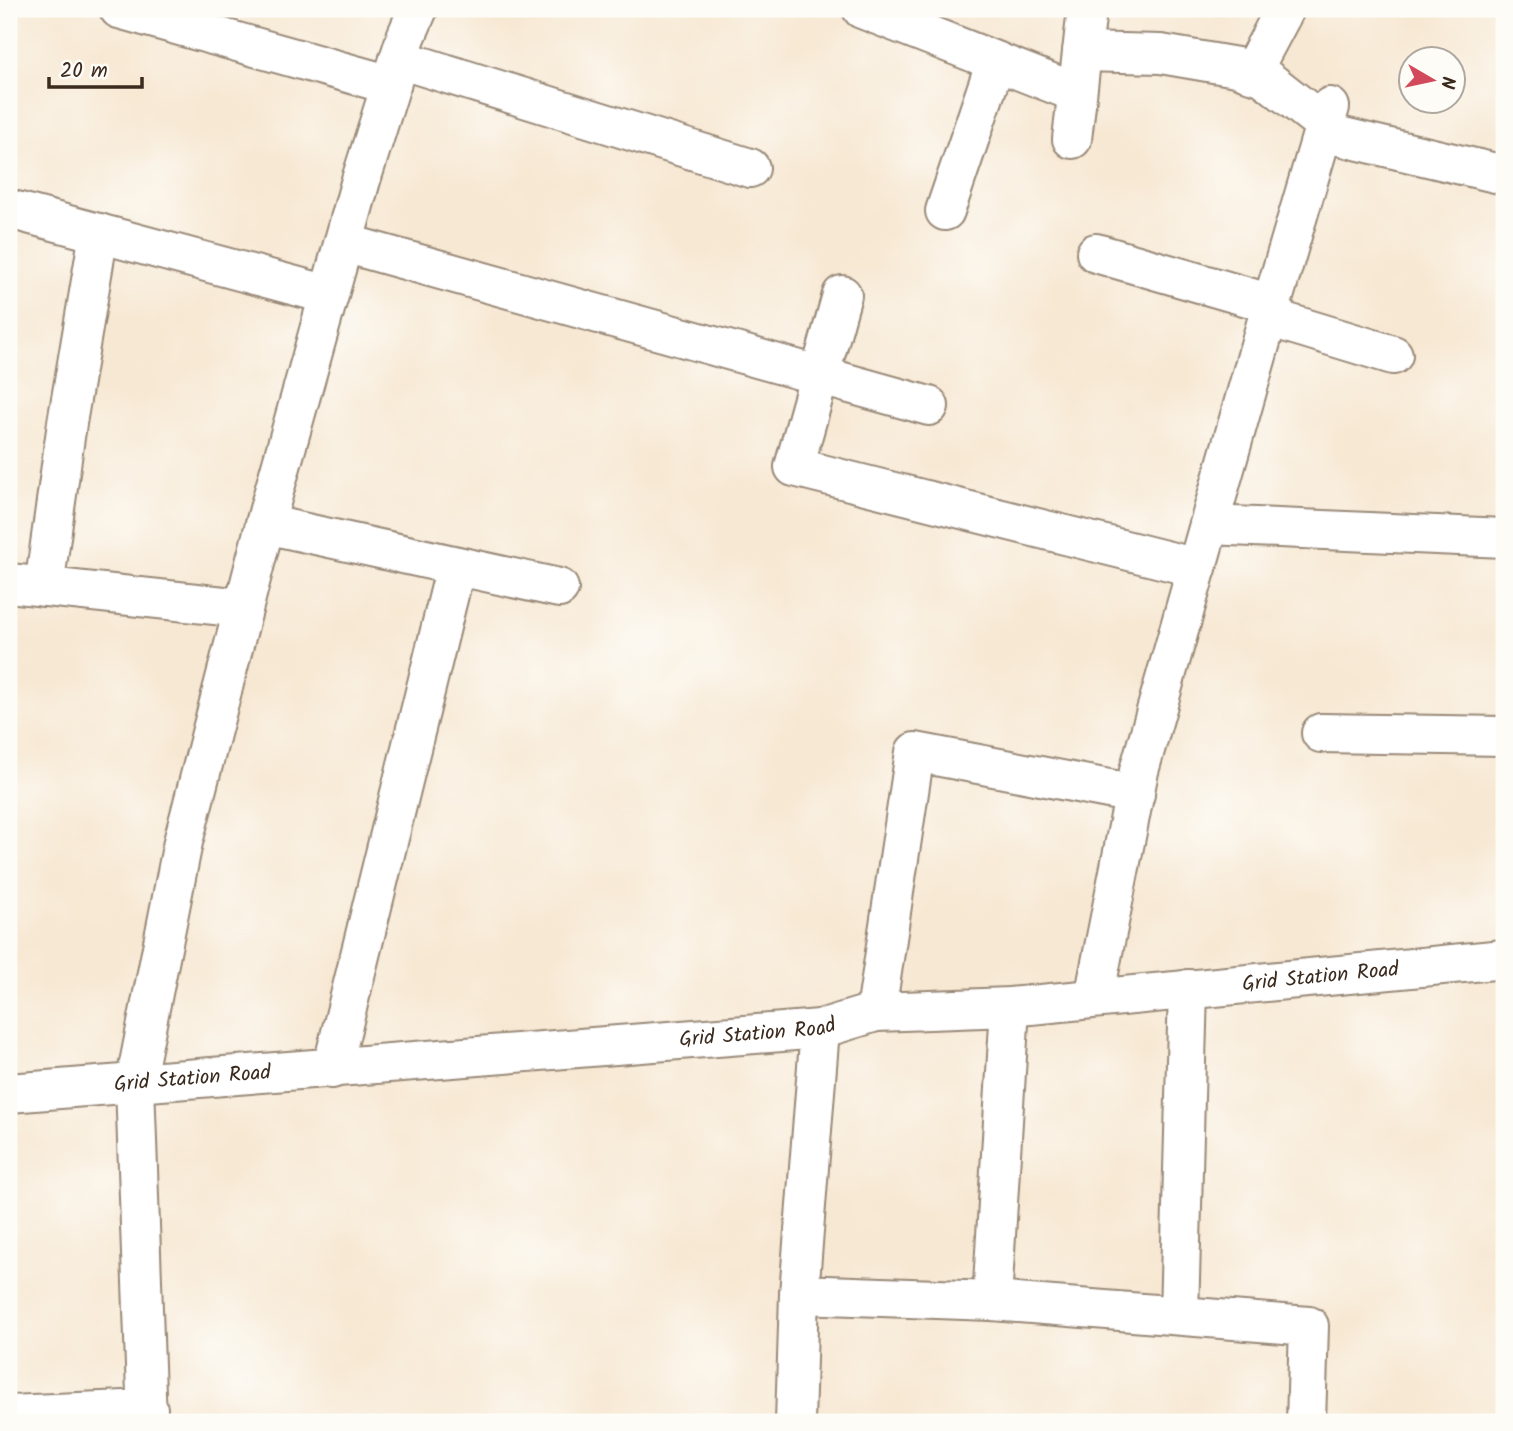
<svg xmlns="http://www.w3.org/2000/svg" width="1513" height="1431" font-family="Kalam,sans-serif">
<rect width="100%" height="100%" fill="#fdfcf7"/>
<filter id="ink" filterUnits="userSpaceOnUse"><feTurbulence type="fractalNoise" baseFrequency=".0143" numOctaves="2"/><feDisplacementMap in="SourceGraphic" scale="14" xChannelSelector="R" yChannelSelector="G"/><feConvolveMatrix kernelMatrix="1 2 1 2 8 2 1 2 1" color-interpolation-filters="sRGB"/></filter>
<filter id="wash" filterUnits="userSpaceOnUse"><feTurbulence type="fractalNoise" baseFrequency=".00686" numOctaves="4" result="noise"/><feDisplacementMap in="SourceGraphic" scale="28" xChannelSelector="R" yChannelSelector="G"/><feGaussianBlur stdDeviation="1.57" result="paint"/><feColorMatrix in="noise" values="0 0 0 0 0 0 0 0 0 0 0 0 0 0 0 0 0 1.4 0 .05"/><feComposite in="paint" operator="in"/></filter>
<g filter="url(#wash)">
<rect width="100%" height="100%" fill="#f7e8d3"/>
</g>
<g filter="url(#ink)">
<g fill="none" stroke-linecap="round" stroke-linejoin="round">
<defs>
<g id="minor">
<polyline points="119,9 391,85"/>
<polyline points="862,9 1077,93"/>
<polyline points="1082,52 1161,54 1237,67 1264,77 1324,124"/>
<polyline points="399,59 750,168"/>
<polyline points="1251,73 1285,9"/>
<polyline points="1322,132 1504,175"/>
<polyline points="1072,139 1087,9"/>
<polyline points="9,209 329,295"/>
<polyline points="945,211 996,61"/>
<polyline points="344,243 929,406"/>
<polyline points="1096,253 1272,304"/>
<polyline points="842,295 794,467 1197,568"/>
<polyline points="1268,317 1393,355"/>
<polyline points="265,524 559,588"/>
<polyline points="1209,525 1504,538"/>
<polyline points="9,583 243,608"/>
<polyline points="44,587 67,423 99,233"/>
<polyline points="1321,733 1504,736"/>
<polyline points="1094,998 1139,771 1268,317 1330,107"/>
<polyline points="876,1012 915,752 1135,794"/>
<polyline points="332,1069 456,566"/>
<polyline points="799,1294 992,1301 1309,1326 1306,1422"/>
<polyline points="992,1301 1010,1007"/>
<polyline points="1179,1315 1188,989"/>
<polyline points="9,1415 148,1409"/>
<polyline points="147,1422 135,1084 183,842 268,513 361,180 406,37 418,9"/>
<polyline points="795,1422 799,1294 820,1029"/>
</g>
<g id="major">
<path id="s1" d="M9 1093 820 1029 876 1012 1010 1007 1504 959"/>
</g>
</defs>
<use href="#minor" stroke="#998978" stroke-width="42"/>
<use href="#major" stroke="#998978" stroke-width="42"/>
<use href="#minor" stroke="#fff" stroke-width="38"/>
<use href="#major" stroke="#fff" stroke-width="38"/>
</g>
</g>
<g text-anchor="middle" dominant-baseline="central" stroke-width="7" stroke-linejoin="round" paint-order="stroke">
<g font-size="21" fill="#3b2a1e" stroke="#fdfcf7">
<text stroke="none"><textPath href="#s1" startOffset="1318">Grid Station Road</textPath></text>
<text stroke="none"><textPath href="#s1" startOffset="751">Grid Station Road</textPath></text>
<text stroke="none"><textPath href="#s1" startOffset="184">Grid Station Road</textPath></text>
</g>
</g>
<rect width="1513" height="1431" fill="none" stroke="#fdfcf7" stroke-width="35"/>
<g transform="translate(1432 80) rotate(99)"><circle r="33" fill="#fdfcf7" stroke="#afa8a0" stroke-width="2"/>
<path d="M0-5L12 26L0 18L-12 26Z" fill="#d1495b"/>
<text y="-10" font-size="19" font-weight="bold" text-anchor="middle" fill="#3b2a1e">N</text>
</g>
<path d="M49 77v10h93v-10" fill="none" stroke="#3b2a1e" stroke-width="3.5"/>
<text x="60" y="77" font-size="21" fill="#3b2a1e" stroke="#fdfcf7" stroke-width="5" paint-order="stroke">20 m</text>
</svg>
